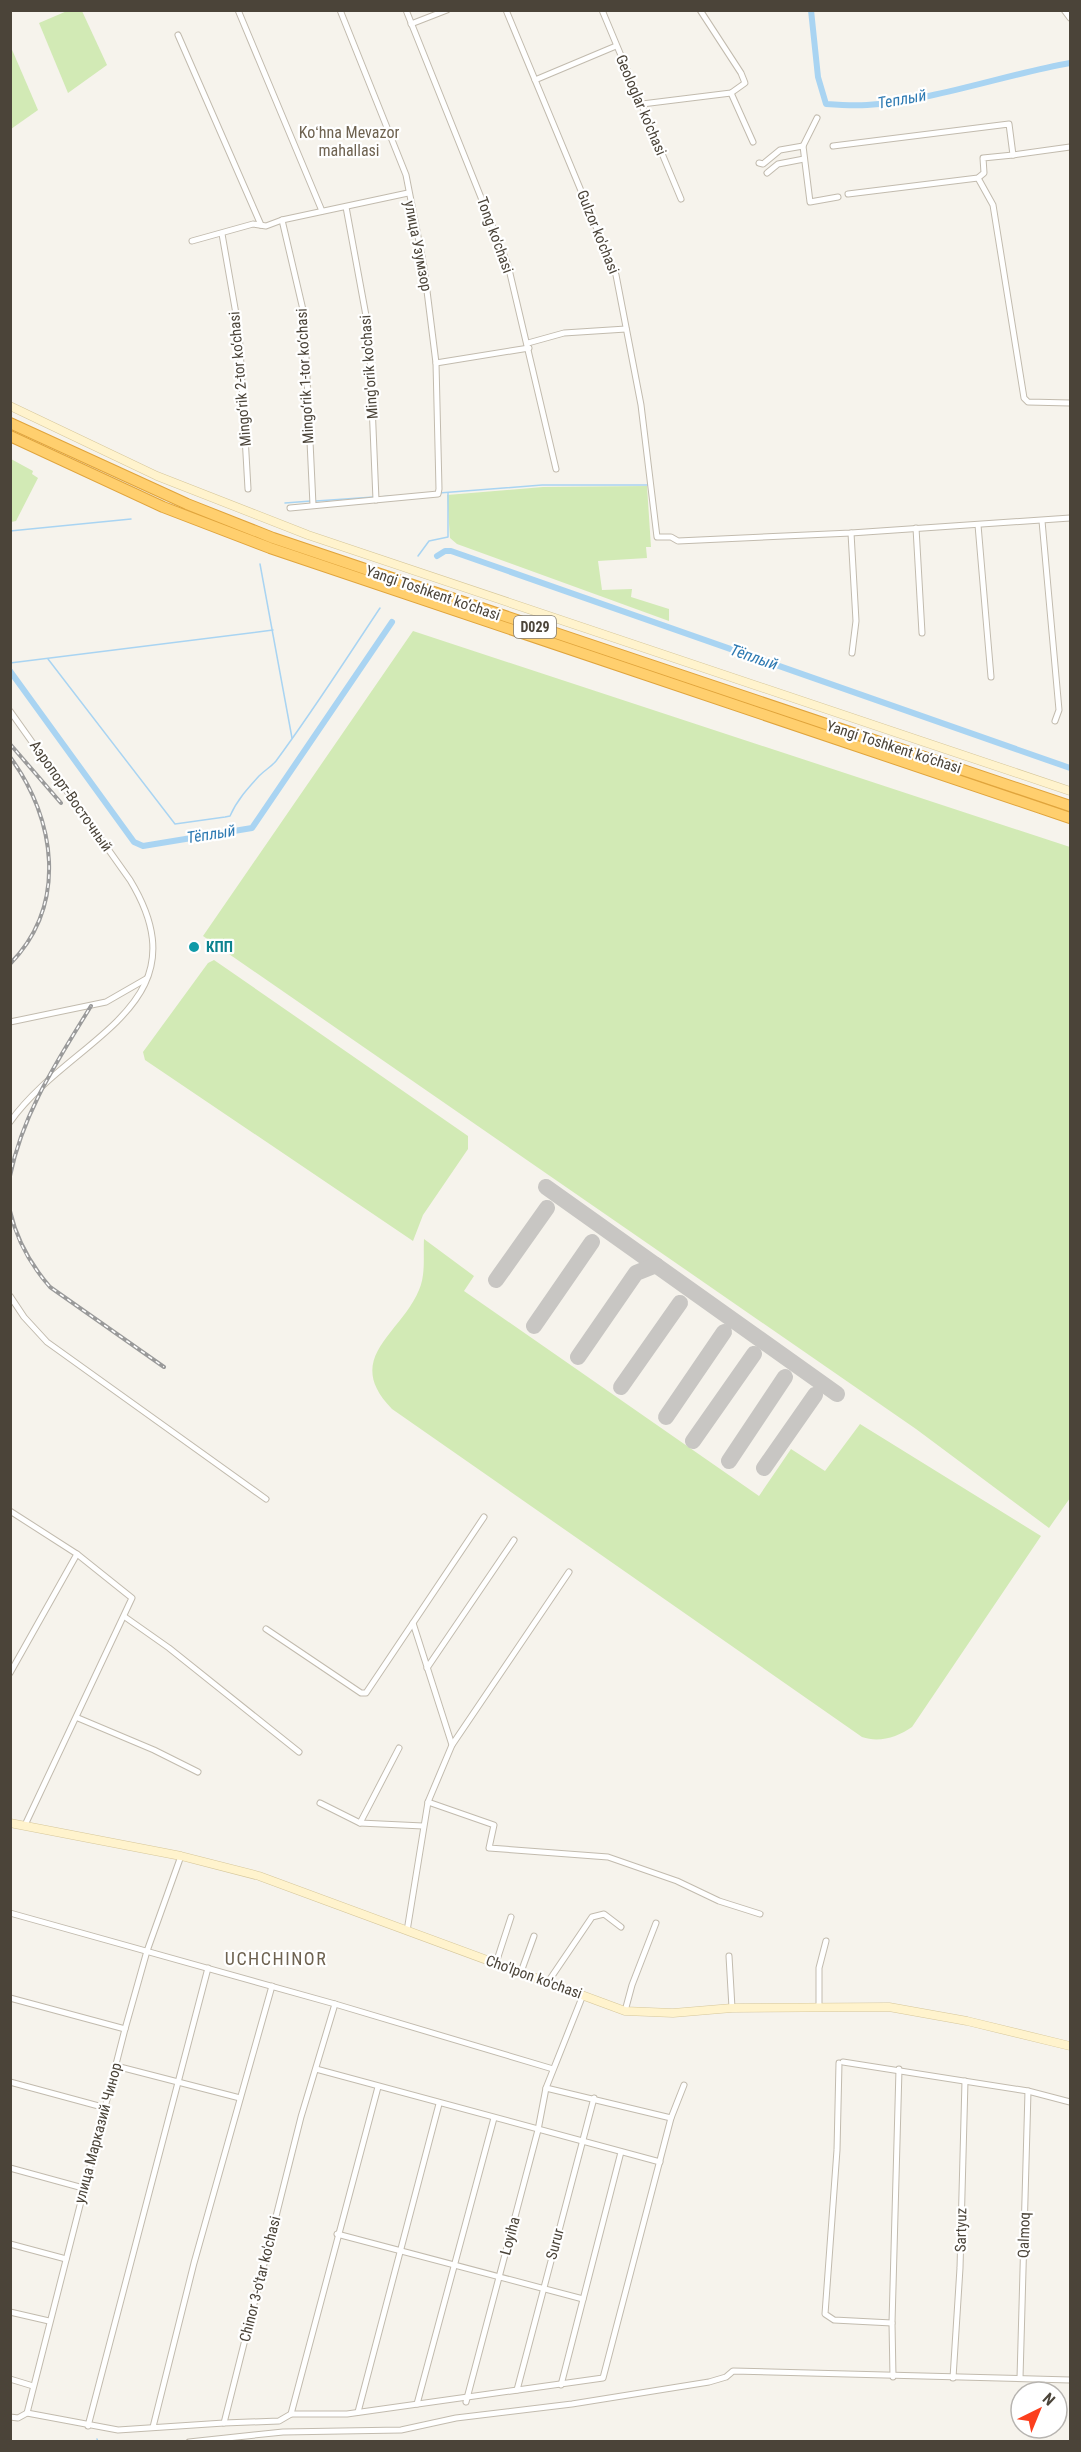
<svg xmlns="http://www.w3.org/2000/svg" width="1081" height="2452" font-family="'Roboto Condensed',sans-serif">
<rect width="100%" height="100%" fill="#f6f3ec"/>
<g fill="#d2eab5">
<polygon points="67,11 82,11 107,65 68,93 39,23"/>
<polygon points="10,45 38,110 11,129 10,129"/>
<polygon points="11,459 33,471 32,474 38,478 16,521 11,522"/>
<polygon points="647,486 651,547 646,547 647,558 598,561 602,590 632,589 631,597 669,609 669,621 457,544 450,538 447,495 543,487"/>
<polygon points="413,631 1070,847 1070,1498 1049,1528 916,1429 203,936"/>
<polygon points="214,960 468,1136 468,1149 423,1215 413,1241 145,1060 143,1052 208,963"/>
<path d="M424 1239 474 1276 464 1291 759 1496 791 1449 825 1471 860 1424 1041 1536 912 1727C898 1737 879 1743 862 1737L392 1409C342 1358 401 1334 419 1290 426 1274 423 1256 424 1239Z"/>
</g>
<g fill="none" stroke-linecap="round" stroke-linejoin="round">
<g stroke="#a9d4f2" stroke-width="1.5">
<polyline points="439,493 542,485 650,485"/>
<polyline points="379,497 392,496"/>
<polyline points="316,501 374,497"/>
<polyline points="285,503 311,501"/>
<polyline points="10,531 131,519"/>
<polyline points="418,556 429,541 448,537 448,493"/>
<polyline points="260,564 292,738"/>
<path d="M48 659 175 824 225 817 230 816C237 800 248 788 259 776 265 770 271 767 276 761 313 711 346 659 380 608"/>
<polyline points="10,663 273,630"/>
<polyline points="97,2439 98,2442"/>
</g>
<g stroke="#a9d4f2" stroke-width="6">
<path d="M811 10 818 77 826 104C839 105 854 106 867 105 936 100 1003 75 1070 63"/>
<polyline points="437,556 445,551 451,551 1070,768"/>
<polyline points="10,671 134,842 143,846 252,828 392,622"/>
</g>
<g stroke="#c8c6c3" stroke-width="16">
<polyline points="546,1187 837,1394"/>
<polyline points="496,1280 547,1208"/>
<polyline points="534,1326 592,1242"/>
<polyline points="578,1357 636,1273 656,1265"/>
<polyline points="621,1387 680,1303"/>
<polyline points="666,1417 724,1332"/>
<polyline points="693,1441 754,1354"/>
<polyline points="729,1461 785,1377"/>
<polyline points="764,1468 815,1395"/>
</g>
<defs>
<g id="street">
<polyline points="238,10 322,211"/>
<polyline points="406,10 508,265 556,469"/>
<polyline points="506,10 616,275 641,405 657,537 671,537 678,541 851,533 1070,518"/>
<polyline points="602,10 681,199"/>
<polyline points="1064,10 1070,18"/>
<polyline points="411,24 447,10"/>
<polyline points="178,35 261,225"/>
<polyline points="535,80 616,46"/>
<polyline points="731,93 753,142"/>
<polyline points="642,104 731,93 745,83 741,73 700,10"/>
<polyline points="803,146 817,118"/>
<polyline points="833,146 1009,124 1013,155 1070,147"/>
<polyline points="759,163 763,164 780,150 803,146 810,202 838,197"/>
<polyline points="767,173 778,164 804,159"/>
<polyline points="978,178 993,205 1024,398 1028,402 1070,403"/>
<polyline points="848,194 978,178 984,173 983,158 1013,155"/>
<polyline points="346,207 369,332 376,500"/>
<polyline points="282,220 304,314 313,505"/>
<polyline points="222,234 239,331 248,489"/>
<polyline points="192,241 253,224 266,226 282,220 408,193"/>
<polyline points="528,343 564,333 626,329"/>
<polyline points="436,363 529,348"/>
<polyline points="290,508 438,494 439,489 436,363 424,267 406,175 340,10"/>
<polyline points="1042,521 1059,710 1055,721"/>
<polyline points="978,525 991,677"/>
<polyline points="916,528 922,633"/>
<polyline points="851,533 856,621 852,653"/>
<path d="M10 711 130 880C207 1007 70 1037 10 1122"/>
<polyline points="10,1022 106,1002 146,979"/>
<polyline points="10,1296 24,1317 47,1342 266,1499"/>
<polyline points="10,1511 77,1554 132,1598 25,1825"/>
<polyline points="125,1617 169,1648 299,1752"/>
<polyline points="266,1629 361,1693 366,1693 484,1517"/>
<polyline points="427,1668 514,1540"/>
<polyline points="10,1673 77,1554"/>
<polyline points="78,1718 154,1750 198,1772"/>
<polyline points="452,1745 569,1572"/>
<polyline points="428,1802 494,1825 489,1848 608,1857 677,1881 719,1901 760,1914"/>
<polyline points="320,1803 360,1823 423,1826"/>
<polyline points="360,1823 399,1748"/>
<polyline points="10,1913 335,2004 553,2069"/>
<polyline points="407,1931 428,1802 452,1745 413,1623"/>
<polyline points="729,1956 732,2008"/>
<polyline points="496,1963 511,1917"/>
<polyline points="521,1972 534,1936"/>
<polyline points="548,1982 592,1917 604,1914 621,1927"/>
<polyline points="10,1998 125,2029"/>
<polyline points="819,2006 819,1968 826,1941"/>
<polyline points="625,2011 632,1985 656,1923"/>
<polyline points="843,2062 1028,2091 1070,2102"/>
<polyline points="839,2063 837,2150 825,2314 834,2320 892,2323"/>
<polyline points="116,2066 240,2098"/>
<polyline points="316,2069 660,2162"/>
<polyline points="10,2082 106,2108"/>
<polyline points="546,2088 671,2118"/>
<polyline points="10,2168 83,2188"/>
<polyline points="337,2234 583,2299"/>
<polyline points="10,2244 66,2259"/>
<polyline points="10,2312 49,2321"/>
<polyline points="893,2377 892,2323 899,2069"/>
<polyline points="953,2378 960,2268 965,2081"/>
<polyline points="1020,2378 1028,2091"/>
<polyline points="10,2379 33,2386"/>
<polyline points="561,2385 621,2152"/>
<polyline points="517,2390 594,2098"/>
<polyline points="466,2402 538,2130 546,2088 583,1995"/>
<polyline points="417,2404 494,2118"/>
<polyline points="358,2412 439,2104"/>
<polyline points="27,2413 125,2029 147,1951 181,1856"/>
<polyline points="291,2414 347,2414 603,2378 671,2118 684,2085"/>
<polyline points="10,2417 18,2418 27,2413 118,2430 224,2423 301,2117 335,2004"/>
<polyline points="224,2423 279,2421 291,2414 378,2087"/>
<polyline points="88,2426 208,1968"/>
<polyline points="153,2427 194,2263 272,1986"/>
<polyline points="189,2442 283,2432 401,2430 456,2418 572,2404 709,2382 726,2377 733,2371 1070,2380"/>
</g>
<g id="secondary">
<polyline points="10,406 157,476 308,535 1070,791"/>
<polyline points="10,1823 181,1856 259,1876 625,2011 673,2013 732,2008 889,2007 967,2021 1070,2046"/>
</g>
<g id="highway">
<polyline points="10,423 187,504 273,538 1070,806"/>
<polyline points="10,436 163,507 270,548 1070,818"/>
</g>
</defs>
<use href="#street" stroke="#c2bbae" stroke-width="7"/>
<use href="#secondary" stroke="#d6c79b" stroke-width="9"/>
<use href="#highway" stroke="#e0a43c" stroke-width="12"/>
<use href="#street" stroke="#fff" stroke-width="5"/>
<use href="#secondary" stroke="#fff3cd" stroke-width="8"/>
<use href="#highway" stroke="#ffcf6e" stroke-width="10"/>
<defs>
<g id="rail">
<polyline points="10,744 61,803"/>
<path d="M10 757C56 819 68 905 10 964"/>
<path d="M10 1176C23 1112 58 1060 91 1006"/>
<path d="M10 1211C17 1241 30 1264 50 1287L164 1367"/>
</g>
</defs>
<use href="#rail" stroke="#9a9a9a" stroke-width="4"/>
<use href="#rail" stroke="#fff" stroke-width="1.5" stroke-dasharray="4.5" stroke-linecap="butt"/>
</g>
<circle fill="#0f9aa8" stroke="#fff" stroke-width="2" cx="194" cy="947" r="6"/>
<g text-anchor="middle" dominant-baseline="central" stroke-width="4.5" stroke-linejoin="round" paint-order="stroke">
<rect fill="#fff" stroke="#817c74" stroke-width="1.5" x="514" y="616" width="42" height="22" rx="4.5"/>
<g font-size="14" font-weight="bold" fill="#4b4439">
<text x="535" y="627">D029</text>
</g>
<g font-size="15" fill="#4b4439" stroke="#fff">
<text transform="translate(641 105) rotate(67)">Geologlar ko'chasi</text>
<text transform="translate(598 232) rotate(68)">Gulzor ko'chasi</text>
<text transform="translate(495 235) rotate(70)">Tong ko'chasi</text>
<text transform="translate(418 246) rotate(79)">улица Узумзор</text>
<text transform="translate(369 367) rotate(-94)">Ming'orik ko'chasi</text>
<text transform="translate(305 376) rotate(-93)">Mingo‘rik 1-tor ko‘chasi</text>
<text transform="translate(240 379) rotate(-95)">Mingo‘rik 2-tor ko‘chasi</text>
<text transform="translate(433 593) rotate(19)">Yangi Toshkent ko‘chasi</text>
<text transform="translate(894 747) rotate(18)">Yangi Toshkent ko‘chasi</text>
<text transform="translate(71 796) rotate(55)">Аэропорт-Восточный</text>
<text transform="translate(534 1977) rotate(20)">Cho'lpon ko'chasi</text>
<text transform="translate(98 2133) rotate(-75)">улица Марказий Чинор</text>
<text transform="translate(961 2230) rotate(-89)">Sartyuz</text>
<text transform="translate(1024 2235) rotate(-88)">Qalmoq</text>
<text transform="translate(510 2236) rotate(-75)">Loyiha</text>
<text transform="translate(555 2244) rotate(-75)">Surur</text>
<text transform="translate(260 2279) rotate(-76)">Chinor 3-o'tar ko'chasi</text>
</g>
<g font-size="15" font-weight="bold" fill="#0d838f" stroke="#fff" text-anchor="start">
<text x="206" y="947">КПП</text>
</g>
<g font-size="16" font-style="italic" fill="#2e7ab2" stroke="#fff">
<text transform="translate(902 99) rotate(-10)">Теплый</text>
<text transform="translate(754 657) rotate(19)">Тёплый</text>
<text transform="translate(211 834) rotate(-9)">Тёплый</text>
</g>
<g font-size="16" fill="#6e6250" stroke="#fff">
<text x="349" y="132">Koʻhna Mevazor<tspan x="349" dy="18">mahallasi</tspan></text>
</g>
<g font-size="18" letter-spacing="1.5" fill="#6e6250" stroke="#fff">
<text x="276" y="1958">UCHCHINOR</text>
</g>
</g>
<rect width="1081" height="2452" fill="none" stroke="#4b4439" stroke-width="24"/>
<g transform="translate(1039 2410) rotate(43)"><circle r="28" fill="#ffffff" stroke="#b7b4b0" stroke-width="1.5"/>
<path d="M0-4.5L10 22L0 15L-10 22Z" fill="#fc3f1d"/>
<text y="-9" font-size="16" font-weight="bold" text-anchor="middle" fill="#4b4439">N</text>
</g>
</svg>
